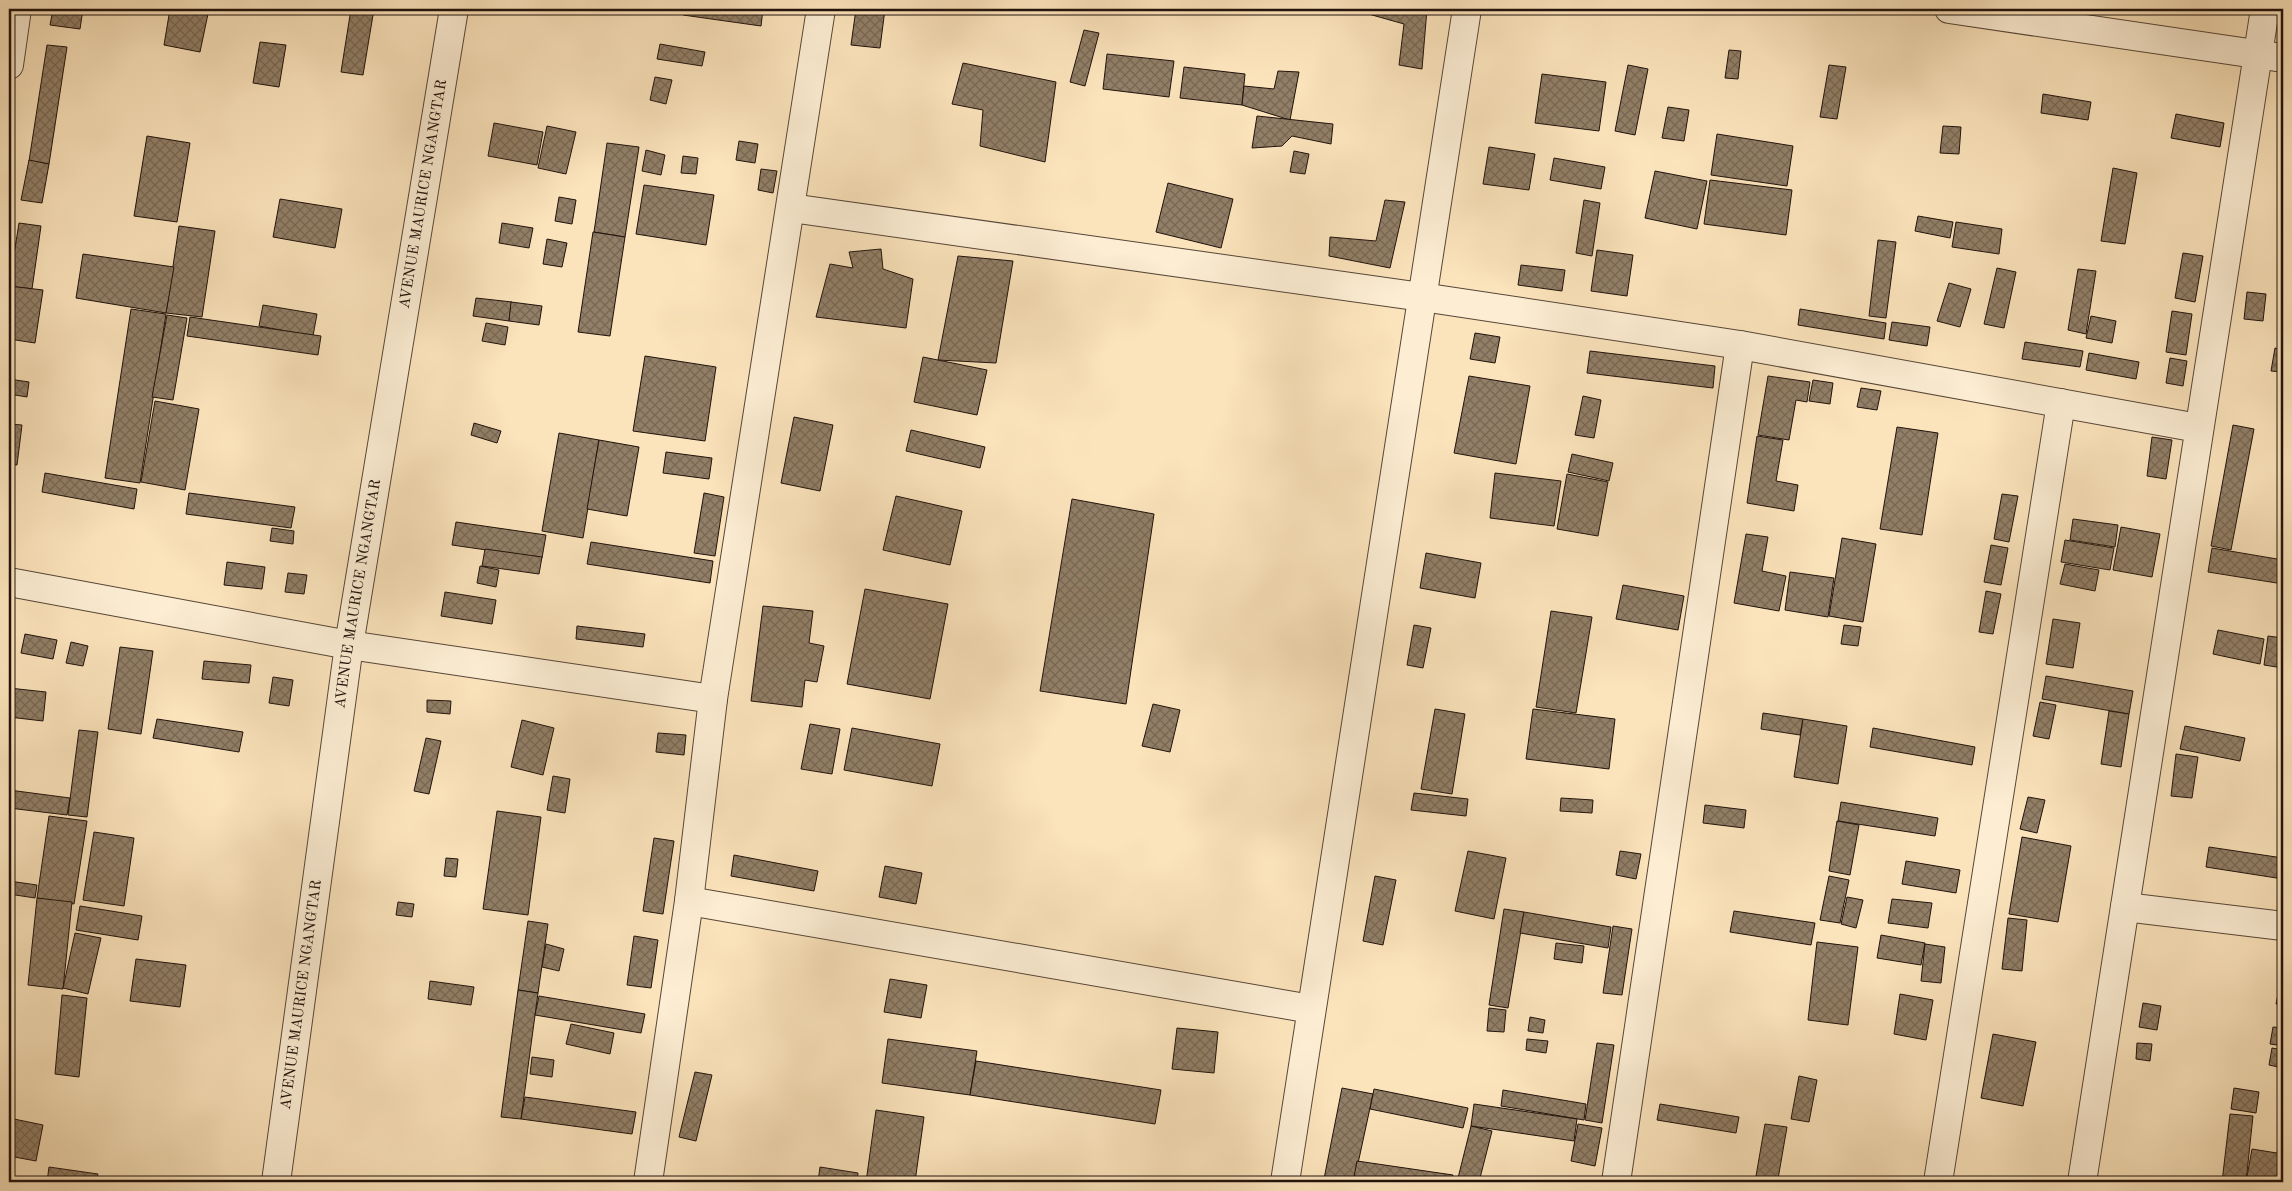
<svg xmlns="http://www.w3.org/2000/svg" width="2292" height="1191" font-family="'Old Standard TT',serif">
<defs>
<pattern id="building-cross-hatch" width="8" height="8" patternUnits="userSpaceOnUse" patternTransform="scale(1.25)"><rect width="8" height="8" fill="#927f67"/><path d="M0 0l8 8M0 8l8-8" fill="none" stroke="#776753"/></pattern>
</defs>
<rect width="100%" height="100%" fill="#fbe3bb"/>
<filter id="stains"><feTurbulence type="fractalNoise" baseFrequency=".004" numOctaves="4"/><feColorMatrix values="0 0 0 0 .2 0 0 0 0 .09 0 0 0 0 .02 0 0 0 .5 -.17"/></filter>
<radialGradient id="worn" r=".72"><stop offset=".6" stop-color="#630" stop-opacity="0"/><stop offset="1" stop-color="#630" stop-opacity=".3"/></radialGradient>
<g fill="url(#building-cross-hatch)" stroke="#20120c">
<polygon points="53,9 83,9 80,29 50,25"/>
<polygon points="170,9 209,9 200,52 164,45"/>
<polygon points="351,9 374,9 363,75 341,72"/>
<polygon points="684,9 763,9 761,26 683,15"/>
<polygon points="856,9 885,9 880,48 851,45"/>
<polygon points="1359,9 1427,9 1422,69 1399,65 1404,24 1358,11"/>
<polygon points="1084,30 1099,33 1085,86 1070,82"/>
<polygon points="260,42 286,45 279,87 253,83"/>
<polygon points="660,44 705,52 702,66 657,59"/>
<polygon points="47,45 67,47 49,164 29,161"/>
<polygon points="1729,50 1741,51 1738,79 1725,78"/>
<polygon points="1107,54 1174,61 1169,97 1103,89"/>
<polygon points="963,63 1056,82 1045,162 980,146 983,110 952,104"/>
<polygon points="1628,65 1648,69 1635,135 1615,131"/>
<polygon points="1829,65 1846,67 1837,119 1820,117"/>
<polygon points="1184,67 1245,74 1242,105 1180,98"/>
<polygon points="1278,71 1299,72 1290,120 1242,105 1244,86 1274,89"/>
<polygon points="1542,74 1606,82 1599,131 1535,123"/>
<polygon points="655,77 672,80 666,104 650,100"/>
<polygon points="2043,94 2091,102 2088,120 2041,113"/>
<polygon points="1668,107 1689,110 1684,141 1662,138"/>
<polygon points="2176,114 2224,123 2220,147 2171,138"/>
<polygon points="1257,116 1333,124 1331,144 1292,136 1282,146 1252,148"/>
<polygon points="494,123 543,132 537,165 488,156"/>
<polygon points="547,126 576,132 566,174 538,168"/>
<polygon points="1943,126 1961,127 1959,154 1940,153"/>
<polygon points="1717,134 1793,146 1787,186 1711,175"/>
<polygon points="147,136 190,143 177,222 134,216"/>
<polygon points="739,141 758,144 755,163 736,160"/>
<polygon points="607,143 639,147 625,237 594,232"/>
<polygon points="1489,147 1535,154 1529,190 1483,184"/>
<polygon points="646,150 665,155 661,175 642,171"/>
<polygon points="1294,151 1309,154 1305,174 1290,172"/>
<polygon points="683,156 698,158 696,174 681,173"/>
<polygon points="1554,158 1605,167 1601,189 1550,180"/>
<polygon points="29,160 49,164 42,203 21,200"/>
<polygon points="2113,168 2137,173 2125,244 2101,241"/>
<polygon points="761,169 777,171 773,193 758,190"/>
<polygon points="1655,171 1707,181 1697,229 1645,218"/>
<polygon points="1710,180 1792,190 1786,235 1704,224"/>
<polygon points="1168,183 1233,199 1221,248 1156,232"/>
<polygon points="644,185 714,195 706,245 636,234"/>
<polygon points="559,197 576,200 572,224 555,221"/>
<polygon points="280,199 342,209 335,248 273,237"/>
<polygon points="1385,200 1405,202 1390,268 1329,256 1330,237 1376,241"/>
<polygon points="1584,200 1600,203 1592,256 1576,253"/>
<polygon points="1918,216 1953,222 1950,238 1915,231"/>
<polygon points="1956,222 2002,229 1999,254 1952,247"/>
<polygon points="19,223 41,226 32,289 9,286"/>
<polygon points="502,223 533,228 529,248 499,243"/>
<polygon points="179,226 215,231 202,317 166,313"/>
<polygon points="593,232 625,237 610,336 578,332"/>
<polygon points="547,239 567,243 562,267 543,264"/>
<polygon points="1878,240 1896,242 1886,318 1869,316"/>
<polygon points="881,249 883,269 913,279 906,328 816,317 830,264 853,268 849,252"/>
<polygon points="1597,250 1633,255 1627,296 1591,291"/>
<polygon points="2183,253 2203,256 2195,302 2175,298"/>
<polygon points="83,254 174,267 166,313 76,298"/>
<polygon points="958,256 1013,261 996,363 938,360"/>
<polygon points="1521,265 1565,270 1562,291 1518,285"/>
<polygon points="1997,268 2016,272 2004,328 1984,324"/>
<polygon points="2078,269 2096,271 2086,334 2068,330"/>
<polygon points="1949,283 1971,289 1960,327 1937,321"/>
<polygon points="9,286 43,290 35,343 9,339"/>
<polygon points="2247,292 2266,294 2263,321 2244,319"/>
<polygon points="476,298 512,302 509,321 473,316"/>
<polygon points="511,302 542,306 539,325 509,321"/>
<polygon points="263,305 317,314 313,336 259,326"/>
<polygon points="131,309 166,314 140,483 105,478"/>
<polygon points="1800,309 1886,323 1884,339 1798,325"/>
<polygon points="2172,311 2192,314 2186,355 2166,352"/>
<polygon points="167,315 187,318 173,400 152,397"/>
<polygon points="2091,316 2116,321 2112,343 2086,338"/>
<polygon points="190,317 321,336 318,355 187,336"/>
<polygon points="1892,322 1930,327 1927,346 1889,340"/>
<polygon points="486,323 508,327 505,345 482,341"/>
<polygon points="1475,333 1500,337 1495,363 1470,359"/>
<polygon points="2025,342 2083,351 2080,367 2022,359"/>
<polygon points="2275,348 2283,350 2283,372 2271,371"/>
<polygon points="1590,351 1715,366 1713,388 1587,373"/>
<polygon points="2089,353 2139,362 2136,379 2086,370"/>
<polygon points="645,356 716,367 705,441 633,431"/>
<polygon points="923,357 987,370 977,415 914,402"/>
<polygon points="2170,358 2187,361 2183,386 2166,383"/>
<polygon points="1469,376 1530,386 1516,464 1454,453"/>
<polygon points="1768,376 1810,382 1807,402 1796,400 1789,440 1758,435"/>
<polygon points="9,379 29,382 27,397 9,394"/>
<polygon points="1813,380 1833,383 1830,404 1809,401"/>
<polygon points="1861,388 1881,391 1877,410 1857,407"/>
<polygon points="1583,396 1601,400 1594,438 1575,435"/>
<polygon points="155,401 199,409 185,490 141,482"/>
<polygon points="794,417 833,425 820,491 781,483"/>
<polygon points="474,423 501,431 497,443 471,435"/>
<polygon points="9,424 22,425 17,465 9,464"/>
<polygon points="2233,425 2254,429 2231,550 2211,546"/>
<polygon points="1897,427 1938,433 1922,535 1880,529"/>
<polygon points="911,430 985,447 980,468 906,451"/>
<polygon points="559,433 599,440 583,538 542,531"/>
<polygon points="1757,436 1783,440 1776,481 1798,485 1794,511 1747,503"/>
<polygon points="2152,437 2172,440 2166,479 2147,476"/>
<polygon points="599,440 639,447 627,516 587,509"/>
<polygon points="666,452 712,458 709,479 663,473"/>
<polygon points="1572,454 1613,463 1609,481 1568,472"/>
<polygon points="45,473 137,489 134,509 42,492"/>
<polygon points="1495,473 1561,481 1554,526 1490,518"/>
<polygon points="1567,474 1608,482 1598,536 1557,529"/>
<polygon points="189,493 295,507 291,528 186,514"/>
<polygon points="704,493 724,497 715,556 694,553"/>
<polygon points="2002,494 2018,496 2009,542 1994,539"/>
<polygon points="896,496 962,511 950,565 883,550"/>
<polygon points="1072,499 1154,514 1126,704 1040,691"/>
<polygon points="2073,519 2118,525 2115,547 2070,540"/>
<polygon points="456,522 546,535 542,558 452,545"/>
<polygon points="2121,527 2160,534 2152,577 2113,570"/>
<polygon points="272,528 294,531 293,544 270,541"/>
<polygon points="1746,534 1768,537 1762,571 1786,576 1779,611 1734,603"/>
<polygon points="1842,538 1876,544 1863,622 1829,616"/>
<polygon points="2065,540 2114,548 2110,570 2061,562"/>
<polygon points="591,542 713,561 710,583 587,564"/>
<polygon points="1991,545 2008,548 2001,585 1984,582"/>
<polygon points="2212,548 2283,560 2283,584 2208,572"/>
<polygon points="485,549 542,557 539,574 482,566"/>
<polygon points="1426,553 1481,563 1475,598 1420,588"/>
<polygon points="227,562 265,567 262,589 224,585"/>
<polygon points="2065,564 2099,570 2095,591 2060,584"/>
<polygon points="480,566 499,570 496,587 477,583"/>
<polygon points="1790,572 1834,578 1828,617 1785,610"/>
<polygon points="288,573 307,575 304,594 285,592"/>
<polygon points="1623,585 1684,596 1678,630 1616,619"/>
<polygon points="865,589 948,604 930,699 847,684"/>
<polygon points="1986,591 2001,594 1993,634 1979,632"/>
<polygon points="445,592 496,600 492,624 441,616"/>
<polygon points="763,606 813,611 809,643 824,646 817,682 805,680 802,707 751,701"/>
<polygon points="1551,611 1592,617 1576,713 1536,707"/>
<polygon points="2053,619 2080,623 2073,668 2046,664"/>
<polygon points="1414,625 1431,628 1423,668 1407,665"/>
<polygon points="1844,625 1861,627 1858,646 1841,644"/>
<polygon points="577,626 645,634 643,647 576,639"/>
<polygon points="2218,630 2264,639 2260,664 2213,654"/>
<polygon points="25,634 57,640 53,659 21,653"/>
<polygon points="2268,636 2283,638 2283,668 2264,665"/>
<polygon points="71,642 88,646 83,666 66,663"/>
<polygon points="120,647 153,651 141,734 108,729"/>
<polygon points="204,661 251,665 249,683 202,679"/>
<polygon points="2046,676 2133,691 2129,714 2042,699"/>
<polygon points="273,677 293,680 289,706 269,703"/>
<polygon points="9,688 46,692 43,721 9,717"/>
<polygon points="427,700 451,701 450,714 427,712"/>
<polygon points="2040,702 2056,705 2049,739 2033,736"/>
<polygon points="1153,704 1180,710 1170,752 1142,746"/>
<polygon points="1435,709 1465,714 1452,794 1421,789"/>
<polygon points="1533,709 1615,719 1609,769 1526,759"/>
<polygon points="2109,711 2129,714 2121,767 2101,764"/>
<polygon points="1763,713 1803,719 1800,735 1761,729"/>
<polygon points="157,719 243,732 239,752 153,738"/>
<polygon points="1803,719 1847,726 1838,784 1794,777"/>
<polygon points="522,720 554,728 543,775 511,767"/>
<polygon points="810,724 840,729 832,774 801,769"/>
<polygon points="2185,726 2245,738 2240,761 2180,749"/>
<polygon points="852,728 940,744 932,786 844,770"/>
<polygon points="1873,728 1975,747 1972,765 1870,747"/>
<polygon points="79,730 98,732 87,817 68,815"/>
<polygon points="658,733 686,735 684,755 656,752"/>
<polygon points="426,738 441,741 429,794 414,791"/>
<polygon points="2176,754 2198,757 2192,798 2171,796"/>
<polygon points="553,776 570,779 565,813 547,810"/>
<polygon points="9,790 70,798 67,815 9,808"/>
<polygon points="1414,793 1468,799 1466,816 1411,810"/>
<polygon points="2028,797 2045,800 2037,833 2020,829"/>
<polygon points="1561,798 1593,800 1592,813 1560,811"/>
<polygon points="1841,802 1938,818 1935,836 1838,821"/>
<polygon points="1705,805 1746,810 1744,828 1703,823"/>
<polygon points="497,811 541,817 528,915 483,909"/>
<polygon points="49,816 87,821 74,904 37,898"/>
<polygon points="1837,821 1859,825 1850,875 1829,871"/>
<polygon points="94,832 134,838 124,906 83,900"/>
<polygon points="2022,837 2071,846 2058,922 2009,914"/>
<polygon points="654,838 674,841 663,914 643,911"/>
<polygon points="2209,847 2283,858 2283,879 2206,867"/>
<polygon points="1468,851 1506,858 1494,919 1455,911"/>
<polygon points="1620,851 1641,854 1636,879 1616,875"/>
<polygon points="734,855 818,871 814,891 731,876"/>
<polygon points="446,858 458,859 456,877 444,876"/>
<polygon points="1906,861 1960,870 1956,893 1902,884"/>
<polygon points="885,866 922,873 916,904 879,897"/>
<polygon points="1375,876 1396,880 1383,945 1363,941"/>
<polygon points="1829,876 1849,880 1840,923 1820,920"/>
<polygon points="9,881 37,885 35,898 9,894"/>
<polygon points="1847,897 1863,900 1856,928 1841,924"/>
<polygon points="37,898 72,902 63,989 28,985"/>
<polygon points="1892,899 1932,903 1928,928 1888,923"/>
<polygon points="398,902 414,904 412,917 396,915"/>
<polygon points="80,906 142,916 138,940 76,930"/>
<polygon points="1504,909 1524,912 1508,1008 1489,1005"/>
<polygon points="1734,911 1815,923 1811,945 1730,932"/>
<polygon points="1524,912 1611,927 1608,948 1520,933"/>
<polygon points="2008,918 2027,920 2022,971 2002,969"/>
<polygon points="528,921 548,924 538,993 518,990"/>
<polygon points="1613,926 1632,929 1622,995 1603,993"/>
<polygon points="75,933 101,938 88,994 63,988"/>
<polygon points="1881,935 1925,943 1921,965 1877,958"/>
<polygon points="634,936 658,940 651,988 627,985"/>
<polygon points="1817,942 1858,947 1848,1025 1808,1020"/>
<polygon points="1556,943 1584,946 1582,963 1554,959"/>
<polygon points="546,944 564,949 559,971 542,967"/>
<polygon points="1925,944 1945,947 1941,983 1921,981"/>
<polygon points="136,959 186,965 180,1007 130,1001"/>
<polygon points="890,979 927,985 921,1018 884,1012"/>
<polygon points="430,981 474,987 471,1005 428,999"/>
<polygon points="2280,984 2283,984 2283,1005 2276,1004"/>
<polygon points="518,990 538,993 521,1119 501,1117"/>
<polygon points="1900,994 1933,1000 1926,1040 1894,1034"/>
<polygon points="62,995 87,998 79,1077 55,1074"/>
<polygon points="539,996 645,1014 641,1033 535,1015"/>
<polygon points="2143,1003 2161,1006 2157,1030 2139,1027"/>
<polygon points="1489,1008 1506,1010 1504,1032 1487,1031"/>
<polygon points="1530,1017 1545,1020 1543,1033 1528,1031"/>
<polygon points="571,1024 614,1033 610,1054 566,1044"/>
<polygon points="2273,1027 2283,1028 2283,1046 2270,1044"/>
<polygon points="1177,1028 1218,1032 1214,1073 1172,1069"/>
<polygon points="1993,1034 2036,1042 2023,1106 1981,1098"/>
<polygon points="888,1039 977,1051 970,1095 882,1083"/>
<polygon points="1527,1039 1548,1041 1546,1053 1526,1050"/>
<polygon points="1597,1043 1614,1045 1602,1123 1585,1120"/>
<polygon points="2137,1043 2152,1044 2150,1061 2136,1059"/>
<polygon points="2272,1048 2283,1050 2283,1068 2269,1065"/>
<polygon points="532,1057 554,1060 552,1077 530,1074"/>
<polygon points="976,1061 1161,1090 1155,1124 970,1095"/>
<polygon points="695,1072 712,1075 696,1141 679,1137"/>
<polygon points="1799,1076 1817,1080 1809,1122 1791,1119"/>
<polygon points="1342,1088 1373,1094 1354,1182 1324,1179"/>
<polygon points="2234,1088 2259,1092 2256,1113 2231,1109"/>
<polygon points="1374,1089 1468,1108 1463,1128 1370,1109"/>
<polygon points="1503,1090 1586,1104 1584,1120 1501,1106"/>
<polygon points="525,1097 636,1112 632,1134 521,1119"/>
<polygon points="1474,1104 1577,1119 1574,1141 1471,1126"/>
<polygon points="1660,1104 1739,1117 1736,1133 1657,1120"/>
<polygon points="876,1110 924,1117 915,1182 866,1182"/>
<polygon points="2230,1114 2253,1116 2246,1182 2222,1182"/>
<polygon points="14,1119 43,1125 36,1161 9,1156"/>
<polygon points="1578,1124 1602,1128 1595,1166 1571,1161"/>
<polygon points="1765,1124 1787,1127 1778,1179 1756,1176"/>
<polygon points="1471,1126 1492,1131 1479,1182 1457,1182"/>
<polygon points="2252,1149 2283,1154 2283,1182 2246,1182"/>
<polygon points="1357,1161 1453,1175 1452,1182 1353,1182"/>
<polygon points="49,1167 98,1174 96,1182 47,1182"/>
<polygon points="820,1167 858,1173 857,1182 818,1182"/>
<polygon points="1129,1177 1148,1179 1147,1182 1129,1182"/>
</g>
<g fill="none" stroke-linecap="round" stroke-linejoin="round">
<defs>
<g id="minor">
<polyline points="9,65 17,9"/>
<polyline points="791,208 1422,297 1740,345 2198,428"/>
<polyline points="9,582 349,645 713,699"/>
<polyline points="689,901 1311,1009"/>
<polyline points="2125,907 2283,926"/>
<polyline points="648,1182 689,901 713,699 821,9"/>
<polyline points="1285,1182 1467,9"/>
<polyline points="1616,1182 1740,345"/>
<polyline points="1938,1182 2061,403"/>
<polyline points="2082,1182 2265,9"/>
</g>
<g id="tertiary">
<polyline points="1949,9 2283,58"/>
<path id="s1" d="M276 1182 349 645 454 9"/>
</g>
</defs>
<use href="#minor" stroke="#574638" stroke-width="30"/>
<use href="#tertiary" stroke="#574638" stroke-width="30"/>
<use href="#minor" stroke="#fcedd3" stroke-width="28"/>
<use href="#tertiary" stroke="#fcedd3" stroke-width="28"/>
</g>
<g text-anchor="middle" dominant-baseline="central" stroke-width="4" stroke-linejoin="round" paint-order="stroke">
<g font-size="15" fill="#20120c" stroke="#fcedd3">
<text stroke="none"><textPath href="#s1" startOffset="999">AVENUE MAURICE NGANGTAR</textPath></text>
<text stroke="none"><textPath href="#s1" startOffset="594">AVENUE MAURICE NGANGTAR</textPath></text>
<text stroke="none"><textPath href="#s1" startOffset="189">AVENUE MAURICE NGANGTAR</textPath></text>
</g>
</g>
<rect width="2292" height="1191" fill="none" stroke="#fbe3bb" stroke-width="30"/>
<rect x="10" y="10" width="2272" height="1171" fill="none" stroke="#20120c" stroke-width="2.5"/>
<rect x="15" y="15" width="2262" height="1161" fill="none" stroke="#20120c"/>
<rect width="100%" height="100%" filter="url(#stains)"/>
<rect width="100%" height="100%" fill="url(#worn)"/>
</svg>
